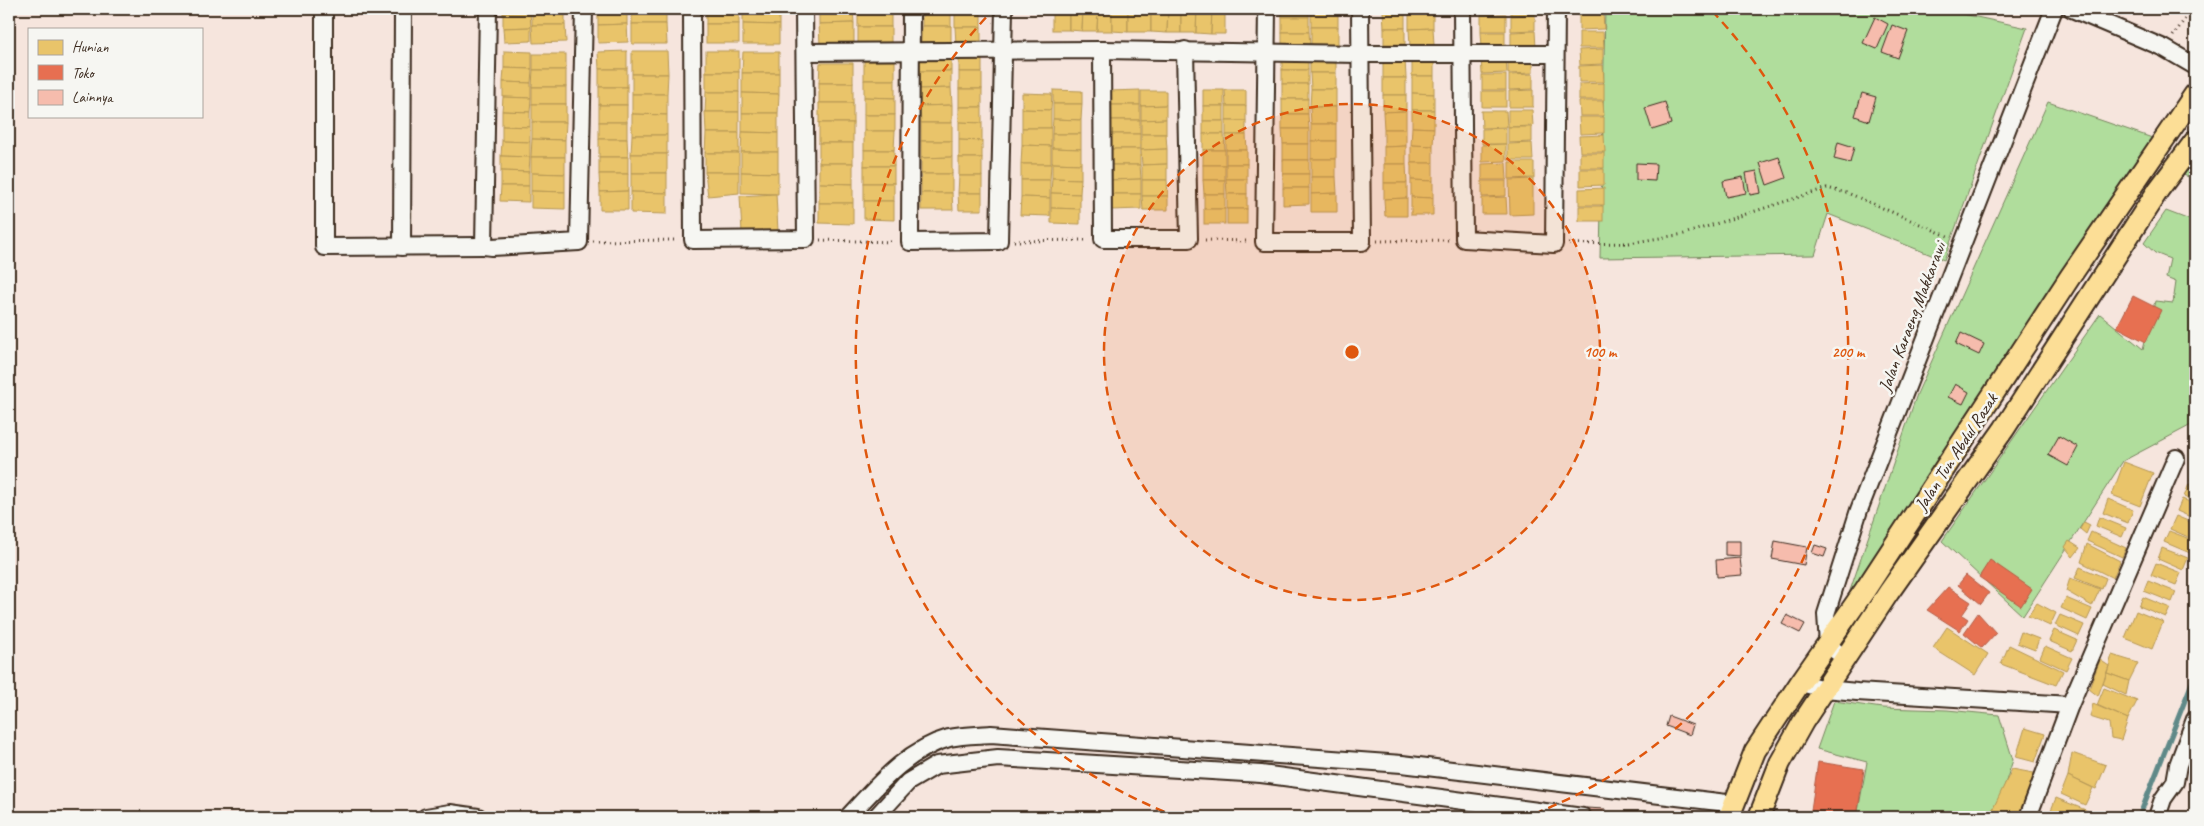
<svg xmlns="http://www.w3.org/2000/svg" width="2204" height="826" font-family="Caveat,sans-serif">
<rect width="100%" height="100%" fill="#f6e5dd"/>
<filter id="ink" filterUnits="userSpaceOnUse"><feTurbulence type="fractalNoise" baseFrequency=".02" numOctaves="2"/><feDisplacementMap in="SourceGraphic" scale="10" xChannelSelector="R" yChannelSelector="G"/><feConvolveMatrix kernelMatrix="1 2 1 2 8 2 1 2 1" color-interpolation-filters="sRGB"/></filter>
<g filter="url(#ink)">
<g fill="#b0dd9c" stroke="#76845d">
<polygon points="1605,9 1940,9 2027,28 1944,260 1828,214 1815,255 1600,258"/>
<polygon points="2048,102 2161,141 1839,623 1917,394"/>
<polygon points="2195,158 2195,179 2183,175"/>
<polygon points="2166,211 2195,222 2195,423 2123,461 2023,616 1942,541 2100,314 2143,349 2155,301 2173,303 2176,282 2166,278 2170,259 2155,253 2144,243"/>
<polygon points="1834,701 1882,708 1947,710 1999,715 2013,760 1994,817 1857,817 1867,762 1817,749"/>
</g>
<g fill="#e9c46a" stroke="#b59653">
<polygon points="503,9 530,9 530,12 503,13"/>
<rect x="532" y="9" width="33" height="16"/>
<polygon points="598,9 627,9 627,24 598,25"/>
<rect x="632" y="9" width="34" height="15"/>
<rect x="706" y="9" width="33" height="15"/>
<polygon points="743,9 779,9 779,25 743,24"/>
<polygon points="819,9 853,9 854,23 819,24"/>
<rect x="858" y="9" width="33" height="1"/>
<rect x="922" y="9" width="29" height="17"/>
<rect x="955" y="9" width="26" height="18"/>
<rect x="1052" y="9" width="17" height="21"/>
<polygon points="1069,9 1083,9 1082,31 1069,30"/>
<polygon points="1083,9 1098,9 1097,31 1082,31"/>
<polygon points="1098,9 1112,9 1112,31 1097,31"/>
<polygon points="1112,9 1128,9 1128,32 1112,31"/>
<rect x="1128" y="9" width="23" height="23"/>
<polygon points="1151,9 1168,9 1167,33 1151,32"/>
<polygon points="1168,9 1181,9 1181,33 1167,33"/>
<polygon points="1181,9 1197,9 1196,33 1181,33"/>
<polygon points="1197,9 1212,9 1211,34 1196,33"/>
<polygon points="1212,9 1225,9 1225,34 1211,34"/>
<rect x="1282" y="9" width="27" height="8"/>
<rect x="1311" y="9" width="27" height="1"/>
<polygon points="1383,9 1405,9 1405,10 1383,11"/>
<polygon points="1409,9 1433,9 1433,11 1409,12"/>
<polygon points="1481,9 1505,9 1505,12 1481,13"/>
<polygon points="1511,9 1536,9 1536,14 1511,15"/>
<rect x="1579" y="9" width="24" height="3"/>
<rect x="858" y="10" width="33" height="17"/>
<rect x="1311" y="10" width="27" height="17"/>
<polygon points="1405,10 1405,28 1384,28 1383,11"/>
<polygon points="1433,11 1433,28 1409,29 1409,12"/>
<polygon points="530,12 531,27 503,28 503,13"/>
<polygon points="1579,13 1603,13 1604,29 1579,30"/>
<polygon points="1506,14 1506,31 1481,31 1481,15"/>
<polygon points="1535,15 1535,30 1511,31 1511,16"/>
<rect x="1282" y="17" width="27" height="15"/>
<polygon points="854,23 854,44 820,45 819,24"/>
<polygon points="627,24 628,42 598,43 598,25"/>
<polygon points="632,24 666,24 667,44 632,44"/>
<rect x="706" y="24" width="33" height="19"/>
<polygon points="743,24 779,25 779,44 743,44"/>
<polygon points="532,25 565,25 566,42 533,43"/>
<polygon points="922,26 951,26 951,44 921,44"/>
<polygon points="531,27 531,41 504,42 503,28"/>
<rect x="858" y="27" width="33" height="18"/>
<polygon points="955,27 981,27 981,44 956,44"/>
<rect x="1311" y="27" width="27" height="18"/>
<rect x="1384" y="28" width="21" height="16"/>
<polygon points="1433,28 1434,45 1410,46 1409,29"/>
<polygon points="1535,31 1536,48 1511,48 1511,32"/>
<polygon points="1282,32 1309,32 1310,46 1282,46"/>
<polygon points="1481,32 1505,32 1505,47 1482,47"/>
<polygon points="1579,32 1603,32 1604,48 1579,48"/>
<polygon points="1603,49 1603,64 1580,65 1579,50"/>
<polygon points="504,51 532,52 532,69 504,68"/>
<polygon points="627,51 627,69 599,69 598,52"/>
<polygon points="632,51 667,51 668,74 632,74"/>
<rect x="706" y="51" width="33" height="21"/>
<polygon points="743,52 779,52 779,73 742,73"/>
<polygon points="959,53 982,54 982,72 959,72"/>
<rect x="533" y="54" width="33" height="16"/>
<polygon points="951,54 951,71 920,71 920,55"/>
<rect x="1310" y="54" width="26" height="19"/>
<rect x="1282" y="55" width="26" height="15"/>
<polygon points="1412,57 1434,58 1434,76 1412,76"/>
<polygon points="1481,57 1506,57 1507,73 1482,74"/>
<polygon points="1508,57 1533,57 1533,73 1508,74"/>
<polygon points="1383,59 1405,59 1406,78 1383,78"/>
<rect x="864" y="61" width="31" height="19"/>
<polygon points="820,63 853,63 853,83 819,83"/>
<polygon points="1603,65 1604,82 1579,82 1579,66"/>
<polygon points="504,68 532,69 531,83 503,82"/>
<rect x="599" y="69" width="28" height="18"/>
<polygon points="533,70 566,70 566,87 532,87"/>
<rect x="1282" y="70" width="26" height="14"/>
<polygon points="920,71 951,71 951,88 920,89"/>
<rect x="706" y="72" width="33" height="20"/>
<rect x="959" y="72" width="23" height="17"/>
<polygon points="742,73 779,73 779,94 742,93"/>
<polygon points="1310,73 1336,73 1336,89 1311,89"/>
<polygon points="632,74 668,74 667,94 632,94"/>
<polygon points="1533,74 1533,89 1509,90 1509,75"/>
<rect x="1482" y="75" width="24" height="15"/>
<polygon points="1412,76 1434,76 1434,94 1412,93"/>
<rect x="1383" y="78" width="23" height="17"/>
<polygon points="864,80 895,80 895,98 864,97"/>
<polygon points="503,82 531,83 531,98 503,97"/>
<rect x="819" y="83" width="34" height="20"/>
<polygon points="1604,83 1604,100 1579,100 1579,84"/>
<rect x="1282" y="84" width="26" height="15"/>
<rect x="532" y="87" width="34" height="17"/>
<rect x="599" y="87" width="28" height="18"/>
<polygon points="951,88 952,105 920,106 920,89"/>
<rect x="959" y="89" width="23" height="18"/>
<polygon points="1311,89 1336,89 1336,107 1310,107"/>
<polygon points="1053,90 1082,91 1082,104 1053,104"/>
<polygon points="1140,90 1140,105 1110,105 1110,91"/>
<rect x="1203" y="90" width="21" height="16"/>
<polygon points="1225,90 1246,90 1246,106 1226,106"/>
<polygon points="1533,90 1533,107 1509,107 1509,91"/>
<polygon points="1141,91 1166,91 1166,105 1141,106"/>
<rect x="1482" y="91" width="24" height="16"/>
<polygon points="706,92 739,92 739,112 705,112"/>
<polygon points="742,93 779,94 778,113 742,113"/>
<polygon points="1022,93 1052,94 1051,110 1022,109"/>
<polygon points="1412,93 1434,94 1434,110 1412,110"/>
<polygon points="632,94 667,94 667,115 632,114"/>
<polygon points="1383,95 1406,95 1406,111 1383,112"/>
<polygon points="503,97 531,98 530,112 502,111"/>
<polygon points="864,97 895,98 895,115 864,115"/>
<rect x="1282" y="99" width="26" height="15"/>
<polygon points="1579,101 1603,101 1604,116 1580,116"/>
<rect x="819" y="103" width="34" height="20"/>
<rect x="532" y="104" width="34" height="18"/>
<polygon points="1053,104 1082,104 1081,120 1053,119"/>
<rect x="599" y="105" width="28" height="17"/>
<polygon points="952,105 952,123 921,123 920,106"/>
<polygon points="1110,105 1140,105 1140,120 1111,120"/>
<polygon points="1166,105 1166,119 1141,120 1141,106"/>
<rect x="1203" y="106" width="21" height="15"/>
<rect x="1226" y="106" width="20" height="15"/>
<polygon points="959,107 982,107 982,123 959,122"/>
<polygon points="1310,107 1336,107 1336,124 1311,124"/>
<polygon points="1022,109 1051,110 1051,128 1022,128"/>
<polygon points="1412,110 1434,110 1434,128 1412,127"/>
<polygon points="1508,110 1532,110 1533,126 1508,127"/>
<polygon points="502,111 530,112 530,127 502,126"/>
<polygon points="1406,111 1406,129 1384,129 1383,112"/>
<polygon points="1481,111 1506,111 1507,127 1482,128"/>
<polygon points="705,112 739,112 739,133 706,133"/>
<polygon points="742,113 778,113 778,133 742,132"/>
<polygon points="632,114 667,115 667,135 632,135"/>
<polygon points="1282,114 1308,114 1309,129 1282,129"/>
<rect x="864" y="115" width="31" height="16"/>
<polygon points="1579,117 1604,117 1604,133 1580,134"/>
<polygon points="1053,119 1081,120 1081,134 1052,134"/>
<polygon points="1166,119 1166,134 1141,134 1141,120"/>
<rect x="1111" y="120" width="29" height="14"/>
<rect x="1203" y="121" width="21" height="13"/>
<rect x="1226" y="121" width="20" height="14"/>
<polygon points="532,122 566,122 565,140 532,139"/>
<rect x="599" y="122" width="28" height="17"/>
<polygon points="959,122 982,123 982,141 959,140"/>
<rect x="819" y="123" width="34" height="20"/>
<rect x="921" y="123" width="31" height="18"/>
<rect x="1311" y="124" width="25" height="17"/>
<polygon points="502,126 530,127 530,142 502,141"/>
<polygon points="1412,127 1434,128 1433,146 1411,145"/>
<polygon points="1508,127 1532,127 1532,142 1508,143"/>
<polygon points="1022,128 1051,128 1051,146 1022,145"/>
<polygon points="1506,128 1506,144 1482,144 1482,129"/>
<polygon points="1282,129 1309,129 1309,144 1283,144"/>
<polygon points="1384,129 1406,129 1406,146 1384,147"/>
<polygon points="864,131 895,131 894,150 864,150"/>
<polygon points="742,132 778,133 778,152 741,152"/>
<polygon points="706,133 739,133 739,153 705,153"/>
<polygon points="1052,134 1081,134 1081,149 1052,148"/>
<rect x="1111" y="134" width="29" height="15"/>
<polygon points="1141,134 1166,134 1167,149 1141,150"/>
<polygon points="1203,134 1224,134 1225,150 1203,150"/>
<polygon points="632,135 667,135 667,154 631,154"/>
<polygon points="1226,135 1246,135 1247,150 1226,150"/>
<polygon points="1604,135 1605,152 1580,152 1579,136"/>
<polygon points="532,139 565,140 565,157 531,157"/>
<polygon points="599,139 627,139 628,157 599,157"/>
<polygon points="959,140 982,141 982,158 959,158"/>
<polygon points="502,141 530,142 530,157 501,156"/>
<polygon points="921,141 952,141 952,157 921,158"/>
<rect x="1311" y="141" width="25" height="18"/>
<rect x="819" y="143" width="34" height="20"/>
<polygon points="1532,143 1533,160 1508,160 1508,144"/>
<rect x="1283" y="144" width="26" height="16"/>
<polygon points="1506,144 1506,161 1482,162 1482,145"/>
<polygon points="1022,145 1051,146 1051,164 1021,164"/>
<polygon points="1411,145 1433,146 1433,163 1411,163"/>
<polygon points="1406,146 1406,164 1384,164 1384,147"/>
<polygon points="1052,148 1081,149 1081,164 1052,163"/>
<rect x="1111" y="149" width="29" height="16"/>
<polygon points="1167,149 1167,164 1142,165 1141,150"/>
<rect x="864" y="150" width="30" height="16"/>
<rect x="1203" y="150" width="22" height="15"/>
<rect x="1226" y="150" width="21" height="14"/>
<polygon points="741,152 778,152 778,173 741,172"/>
<rect x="705" y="153" width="34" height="19"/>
<rect x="1580" y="153" width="24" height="15"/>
<rect x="631" y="154" width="36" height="19"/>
<polygon points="501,156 530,157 529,172 501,171"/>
<polygon points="531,157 565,157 565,174 531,173"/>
<rect x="599" y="157" width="29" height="17"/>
<polygon points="952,157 952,174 921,174 921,158"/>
<rect x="959" y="158" width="23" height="18"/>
<rect x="1311" y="159" width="25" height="18"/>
<rect x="1283" y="160" width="26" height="14"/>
<polygon points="1509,162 1534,162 1534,178 1509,179"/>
<polygon points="819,163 853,163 853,184 819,183"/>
<polygon points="1052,163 1081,164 1081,179 1052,178"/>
<polygon points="1411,163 1433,163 1433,181 1411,180"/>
<polygon points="1506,163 1507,180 1482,180 1482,164"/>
<polygon points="1021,164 1051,164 1050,180 1021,180"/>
<polygon points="1167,164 1167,180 1142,180 1142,165"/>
<rect x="1226" y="164" width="21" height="15"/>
<polygon points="1384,164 1406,164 1407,183 1384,183"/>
<polygon points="1111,165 1140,165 1141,179 1111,180"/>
<rect x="1203" y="165" width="22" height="15"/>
<rect x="864" y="166" width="30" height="17"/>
<polygon points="1580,169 1604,169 1604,185 1580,186"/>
<polygon points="501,171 529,172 529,186 501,186"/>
<polygon points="705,172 739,172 739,193 708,196"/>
<polygon points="741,172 778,173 778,194 741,193"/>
<polygon points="531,173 565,174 565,192 531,191"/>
<polygon points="631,173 667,173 667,193 631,192"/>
<polygon points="599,174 628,174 628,191 600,192"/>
<rect x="921" y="174" width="31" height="19"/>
<rect x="1283" y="174" width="26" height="14"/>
<polygon points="959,176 982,176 982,193 958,193"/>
<polygon points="1311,177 1336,177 1337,193 1311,194"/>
<polygon points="1052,178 1081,179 1080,194 1051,193"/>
<polygon points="1141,179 1141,194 1111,194 1111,180"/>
<polygon points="1226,179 1247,179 1247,194 1227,194"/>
<polygon points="1533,179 1533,214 1510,215 1509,180"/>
<polygon points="1021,180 1050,180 1050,198 1021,197"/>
<polygon points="1142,180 1167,180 1168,196 1142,196"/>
<polygon points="1203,180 1225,180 1225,194 1204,194"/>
<polygon points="1411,180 1433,181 1433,198 1411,197"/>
<polygon points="1482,181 1506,181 1506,196 1482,197"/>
<polygon points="819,183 853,184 853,203 819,203"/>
<rect x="864" y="183" width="30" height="18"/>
<polygon points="1384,183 1407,183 1407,198 1384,199"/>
<polygon points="501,186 529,186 529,202 500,201"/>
<polygon points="1283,188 1309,188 1309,204 1283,205"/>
<polygon points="1604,188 1604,205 1579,205 1579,189"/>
<polygon points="531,191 565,192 565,209 531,208"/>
<polygon points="628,191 628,210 600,210 600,192"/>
<polygon points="631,192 667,193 667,214 631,213"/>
<polygon points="921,193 952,193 953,210 921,210"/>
<polygon points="958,193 982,193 982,210 959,210"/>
<polygon points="1051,193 1080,194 1080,209 1051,208"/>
<polygon points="1337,193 1337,212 1311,212 1311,194"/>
<polygon points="776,194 778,231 742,233 740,196"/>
<polygon points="1111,194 1141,194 1141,209 1111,210"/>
<rect x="1204" y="194" width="21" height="15"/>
<rect x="1227" y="194" width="20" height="15"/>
<polygon points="1142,196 1168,196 1168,210 1143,210"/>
<polygon points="1021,197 1050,198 1050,216 1020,215"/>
<polygon points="1411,197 1433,198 1433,215 1411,215"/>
<polygon points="1506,197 1507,214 1482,214 1482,198"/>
<polygon points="1407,198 1407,216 1385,216 1384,199"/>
<polygon points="864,201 894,201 894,220 864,219"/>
<polygon points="819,203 853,203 853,224 819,223"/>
<rect x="1579" y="206" width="24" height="15"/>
<polygon points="1051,208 1080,209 1080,224 1051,223"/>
<rect x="1204" y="209" width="21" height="15"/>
<rect x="1227" y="209" width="20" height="15"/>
<polygon points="2124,462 2153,473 2140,506 2112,495"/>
<polygon points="2195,468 2195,483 2190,481"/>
<polygon points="2189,484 2195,486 2195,502 2184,497"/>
<polygon points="2108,499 2133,510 2128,523 2103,513"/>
<polygon points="2182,499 2195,504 2195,519 2177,511"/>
<polygon points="2176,516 2195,524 2195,540 2170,529"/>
<polygon points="2099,517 2126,528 2122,537 2096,526"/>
<polygon points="2084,522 2090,525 2086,534 2080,529"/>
<polygon points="2169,531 2195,541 2190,553 2164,542"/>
<polygon points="2091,532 2126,548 2122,557 2087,541"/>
<polygon points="2069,541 2080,548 2073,557 2065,547"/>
<polygon points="2087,544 2120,561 2113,578 2081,562"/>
<polygon points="2162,548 2188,558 2183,570 2158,559"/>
<polygon points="2156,563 2181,573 2176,585 2151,575"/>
<polygon points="2080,567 2106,578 2102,589 2075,578"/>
<polygon points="2070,578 2100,589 2092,606 2066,591"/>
<polygon points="2148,581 2176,592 2172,602 2144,591"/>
<polygon points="2143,597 2170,608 2166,617 2139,606"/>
<polygon points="2066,598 2092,609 2087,620 2061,608"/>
<polygon points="2037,603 2056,613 2050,626 2028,616"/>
<polygon points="2136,611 2163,622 2152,649 2125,638"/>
<polygon points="2060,615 2084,625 2079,636 2055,625"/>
<polygon points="1947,627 1988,654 1975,675 1933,648"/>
<polygon points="2054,630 2077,640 2072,651 2049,641"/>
<polygon points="2021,632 2039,639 2035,650 2017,643"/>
<polygon points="2009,645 2063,671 2056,685 2001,664"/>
<polygon points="2045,646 2072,658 2066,670 2040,658"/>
<polygon points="2112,655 2138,663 2129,681 2107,673"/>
<polygon points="2100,660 2109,666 2098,696 2089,689"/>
<polygon points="2107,673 2129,681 2126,695 2103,684"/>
<polygon points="2104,688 2137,701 2128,719 2097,705"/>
<polygon points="2093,704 2128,719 2121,740 2111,738 2109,723 2090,717"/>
<polygon points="2025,728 2045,734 2035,762 2016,757"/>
<polygon points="2072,753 2106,765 2096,789 2068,776"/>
<polygon points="2012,769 2039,774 2018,817 1989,817"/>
<polygon points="2068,776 2093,788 2085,805 2061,794"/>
<polygon points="2056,798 2088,811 2086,817 2070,817 2051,810"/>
<polygon points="2051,813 2062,817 2049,817"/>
</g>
<g fill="#e76f51" stroke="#b35a42">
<polygon points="2133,296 2161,310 2146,342 2117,327"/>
<polygon points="1990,560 2032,589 2021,606 1979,577"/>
<polygon points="1966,575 1989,593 1981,604 1958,585"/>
<polygon points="1948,587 1971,602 1962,615 1968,619 1960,631 1927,610"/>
<polygon points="1978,613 1996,633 1982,648 1964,633"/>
<polygon points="1818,762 1864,769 1857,817 1810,817"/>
</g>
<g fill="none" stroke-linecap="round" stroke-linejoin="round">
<polyline stroke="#5e8988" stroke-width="5" points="2139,817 2195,675"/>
</g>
<g fill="#f6bcad" stroke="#3b2a1e">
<polygon points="1729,9 1742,9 1739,14"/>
<polygon points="1875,17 1888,24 1877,49 1863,43"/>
<polygon points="1892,25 1908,31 1898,58 1882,52"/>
<polygon points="1862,93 1876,97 1869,121 1855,116"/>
<polygon points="1665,102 1671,124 1652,130 1645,108"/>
<polygon points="1838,142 1854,147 1850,163 1834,159"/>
<polygon points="1779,157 1786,178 1767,185 1760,163"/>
<polygon points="1636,163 1656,164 1655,181 1636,180"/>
<polygon points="1757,171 1761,193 1750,195 1746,173"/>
<polygon points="1743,177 1746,193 1726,197 1723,181"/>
<polygon points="1961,333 1984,344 1979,355 1956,344"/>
<polygon points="1955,384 1969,392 1963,404 1948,397"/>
<polygon points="2059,436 2078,447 2068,466 2048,455"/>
<polygon points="1725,541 1740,541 1740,556 1725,555"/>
<polygon points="1775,541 1807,547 1804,565 1772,559"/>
<polygon points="1815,545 1827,549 1824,557 1812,553"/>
<polygon points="1740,558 1742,575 1717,577 1716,560"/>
<polygon points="1787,615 1805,624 1800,633 1782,624"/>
<polygon points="1669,716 1693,725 1690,735 1666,726"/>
<polygon points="1586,808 1605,809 1604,817 1585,817"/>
</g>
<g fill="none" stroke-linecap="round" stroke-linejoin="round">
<defs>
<g id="minor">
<polyline points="324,9 324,247 484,246"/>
<polyline points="488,9 484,246 492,247 579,242 584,9"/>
<polyline points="692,9 693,240 806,239 804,9"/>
<polyline points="911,9 910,242 999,241 1004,9"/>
<polyline points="1267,9 1264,242 1362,242 1360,9"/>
<polyline points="1462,9 1464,239 1554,244 1556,9"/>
<polyline points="2072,9 2164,48 2195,66"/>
<polyline points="1102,50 1103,239 1189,239 1185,50"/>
<polyline points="805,52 1102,50 1360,54 1555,54"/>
<polyline points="402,247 403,9"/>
<polyline points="1846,659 1828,645 1826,614 1859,510 2054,9"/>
<polyline points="1800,683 1825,689 1857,692 2070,705"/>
<polyline points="426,817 450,813 478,817"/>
<path d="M848 817C877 786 906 750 949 738 962 735 978 735 991 734L1402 764 1735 804"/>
<polyline points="876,817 908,782 937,765 998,758 1261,774 1583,817"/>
<polyline points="2028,817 2070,705 2176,458"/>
<polyline points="2157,817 2163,799 2175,782 2178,765 2195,719"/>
</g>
<g id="major">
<polyline points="1729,817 1755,751 1800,683 1865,590 2070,277 2195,94"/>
<polyline points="1759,817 1780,763 1803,722 1889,592 2004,429 2159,189 2195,141"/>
</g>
</defs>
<use href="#minor" stroke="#3b2a1e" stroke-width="20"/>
<use href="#major" stroke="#3b2a1e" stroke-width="24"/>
<g stroke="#3b2a1e" stroke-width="3" stroke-dasharray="1 4" stroke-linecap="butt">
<polyline points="2173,36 2192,9 2195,11"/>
<polyline points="820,240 894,242"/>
<polyline points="1205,240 1249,241"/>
<polyline points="593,241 677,240"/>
<polyline points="1014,241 1087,240"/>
<polyline points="1377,241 1448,240"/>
<polyline points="1569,244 1629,243 1684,234 1827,188 1850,194 1950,237"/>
</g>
<use href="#minor" stroke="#f6f6f2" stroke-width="16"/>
<use href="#major" stroke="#fcde96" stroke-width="20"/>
</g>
</g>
<circle cx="1352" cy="352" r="248" fill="#df570d" fill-opacity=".12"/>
<g fill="none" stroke="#df570d" stroke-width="2.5" stroke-dasharray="9 6">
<circle cx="1352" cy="352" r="248"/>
<path d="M1178 817A496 496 0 0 1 992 11M1712 11A496 496 0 0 1 1526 817"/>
</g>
<g text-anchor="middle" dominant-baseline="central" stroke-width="5" stroke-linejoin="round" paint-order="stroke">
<g font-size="18" fill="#3b2a1e" stroke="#f6f6f2">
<text transform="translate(1912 317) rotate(-69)">Jalan Karaeng Makkarawi</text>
<text transform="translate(1956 452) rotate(-57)">Jalan Tun Abdul Razak</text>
</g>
</g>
<circle cx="1352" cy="352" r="8" fill="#df570d" stroke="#f6f6f2" stroke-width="2.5"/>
<g font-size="15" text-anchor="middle" font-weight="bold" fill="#df570d" stroke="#f6f6f2" stroke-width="5" stroke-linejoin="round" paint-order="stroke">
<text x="1600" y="357">100 m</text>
<text x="1848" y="357">200 m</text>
</g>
<rect width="2204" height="826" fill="none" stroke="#f6f6f2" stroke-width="30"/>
<rect x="15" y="15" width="2174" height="796" fill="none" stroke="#3b2a1e" stroke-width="2" filter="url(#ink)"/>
<rect x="28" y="28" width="175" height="90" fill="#f6f6f2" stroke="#aba49d"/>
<rect x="38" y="40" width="25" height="15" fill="#e9c46a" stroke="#aba49d"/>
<text x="72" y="52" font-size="15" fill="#3b2a1e">Hunian</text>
<rect x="38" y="65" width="25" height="15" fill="#e76f51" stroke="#aba49d"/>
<text x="72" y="78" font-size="15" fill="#3b2a1e">Toko</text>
<rect x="38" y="90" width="25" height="15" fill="#f6bcad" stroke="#aba49d"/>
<text x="72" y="102" font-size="15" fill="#3b2a1e">Lainnya</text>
</svg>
